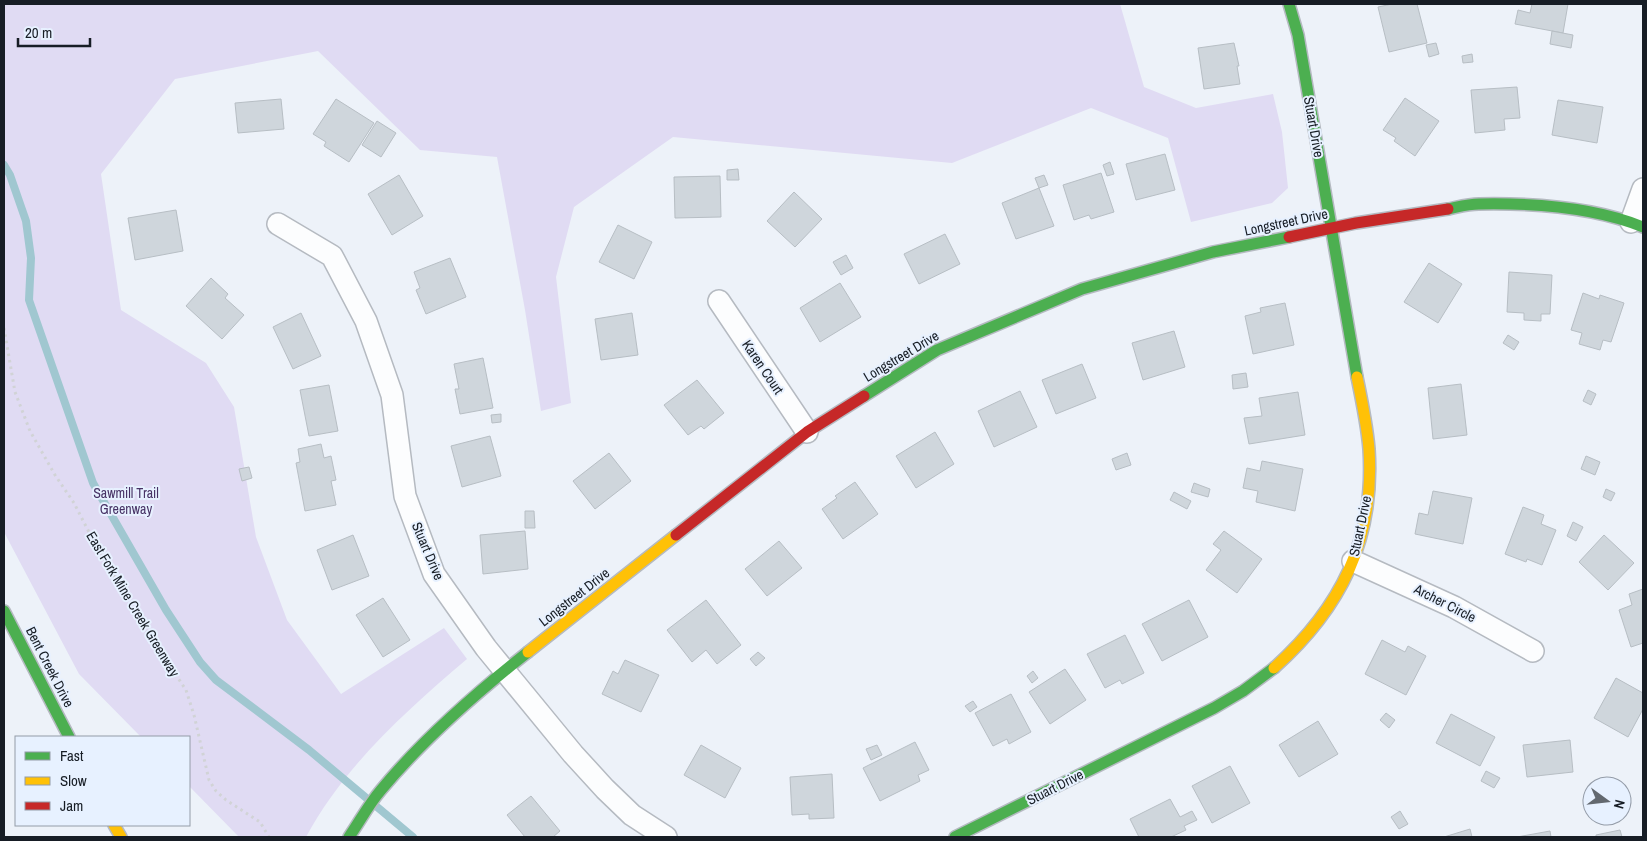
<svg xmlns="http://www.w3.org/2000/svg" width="1647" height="841" font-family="'Archivo Narrow',sans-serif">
<rect width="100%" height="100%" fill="#edf2f9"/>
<path fill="#e0dbf3" d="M4 4H1120L1144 87 1196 108 1273 94 1282 132 1288 188 1272 203 1191 222 1168 138 1091 108 952 163 673 137 574 207 556 277 571 403 541 411 525 310 497 157 420 150 318 51 175 79 101 174 121 310 206 363 234 407 256 537 287 620 341 694 444 628 467 659C406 711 345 765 306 837H239L189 786V737H141L79 674 4 532Z"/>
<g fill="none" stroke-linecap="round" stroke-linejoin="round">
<polyline stroke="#a0c7d0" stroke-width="8" points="4,165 10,175 26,221 31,258 29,300 93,483 166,610 200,662 216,680 309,750 413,837"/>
</g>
<g fill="#cfd6dc" stroke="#b7bec4">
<polygon points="1392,4 1417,4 1427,43 1389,52 1378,7"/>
<polygon points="1532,4 1568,4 1563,33 1515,24 1518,10 1530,13"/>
<polygon points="1552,31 1573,35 1571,48 1550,44"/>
<polygon points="1234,43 1239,66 1237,66 1240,84 1204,89 1198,48"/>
<polygon points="1436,43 1439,54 1429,57 1426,45"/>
<polygon points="1472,54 1473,62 1463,63 1462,56"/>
<polygon points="1517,87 1520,118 1504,119 1505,130 1475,133 1471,90"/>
<polygon points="1405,98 1439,121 1415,156 1394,141 1396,138 1383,130"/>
<polygon points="281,99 284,129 238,133 235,103"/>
<polygon points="336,99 374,123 349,162 324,146 326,142 313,134"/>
<polygon points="1558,100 1603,107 1597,143 1552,135"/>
<polygon points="377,121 396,133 381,157 362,145"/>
<polygon points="1165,154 1175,190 1136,200 1126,164"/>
<polygon points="1110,162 1114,174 1107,176 1103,165"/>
<polygon points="738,169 739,180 727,180 727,170"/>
<polygon points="1101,173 1114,212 1091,219 1089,215 1074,220 1063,185"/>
<polygon points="399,175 423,216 392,235 368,194"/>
<polygon points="1044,175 1048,185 1039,188 1035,178"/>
<polygon points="720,176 721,217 675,218 674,177"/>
<polygon points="1039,188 1054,226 1016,239 1002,203"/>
<polygon points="794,192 822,219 795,247 767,221"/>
<polygon points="176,210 183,251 135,260 128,218"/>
<polygon points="618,225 652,242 634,279 599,262"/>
<polygon points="945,234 960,264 919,284 904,254"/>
<polygon points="846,255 853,268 841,275 833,262"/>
<polygon points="450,258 466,297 426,314 416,290 420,288 414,272"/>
<polygon points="1429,263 1462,284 1438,323 1404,302"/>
<polygon points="1509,272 1552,275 1550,314 1541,314 1541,321 1524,320 1524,313 1507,312"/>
<polygon points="211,278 228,294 225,298 244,315 222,339 186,306"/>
<polygon points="840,283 861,317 820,342 800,308"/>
<polygon points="1583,293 1599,299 1600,295 1624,303 1611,342 1603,340 1600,350 1579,344 1582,333 1571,330"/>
<polygon points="1285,303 1294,345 1253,354 1245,316 1261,312 1260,308"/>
<polygon points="301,313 321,356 293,369 273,327"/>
<polygon points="632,313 638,355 601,360 595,319"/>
<polygon points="1174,331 1185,367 1143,380 1132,343"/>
<polygon points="1508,335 1519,342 1514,350 1503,343"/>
<polygon points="483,358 493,408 460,414 455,389 459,389 454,364"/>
<polygon points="1082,364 1096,398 1056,414 1042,380"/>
<polygon points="1246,373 1248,387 1233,389 1232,375"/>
<polygon points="697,380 724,413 704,429 701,426 688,435 664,405"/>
<polygon points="1461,384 1467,435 1433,439 1428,388"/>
<polygon points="329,385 338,431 309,436 300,390"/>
<polygon points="1588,390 1596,394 1591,405 1583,401"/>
<polygon points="1020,391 1037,427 994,447 978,411"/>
<polygon points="1298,392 1305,435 1249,444 1244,418 1262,416 1259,398"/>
<polygon points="501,414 501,422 492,423 491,415"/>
<polygon points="935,432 954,464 916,488 896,456"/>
<polygon points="490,436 501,476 462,487 451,446"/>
<polygon points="321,444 324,458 331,456 336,480 331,481 336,505 305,511 296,463 300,462 298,449"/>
<polygon points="609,453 631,481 595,509 573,481"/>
<polygon points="1127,453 1131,465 1116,470 1112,459"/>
<polygon points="1586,456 1600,462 1595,475 1581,469"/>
<polygon points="1262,461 1303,469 1295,511 1256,502 1258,491 1243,488 1247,468 1260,471"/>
<polygon points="249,467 252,478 242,481 239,469"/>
<polygon points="855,482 878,514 843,539 822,509 837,498 835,496"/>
<polygon points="1194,483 1210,489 1208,497 1191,492"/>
<polygon points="1606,489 1615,493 1611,501 1603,497"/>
<polygon points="1433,491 1472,498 1463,544 1415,534 1419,513 1428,515"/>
<polygon points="1174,492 1191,501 1187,509 1170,500"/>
<polygon points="1523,507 1544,515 1541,524 1556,530 1542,565 1527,559 1526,562 1505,554"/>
<polygon points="525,511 534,511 535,528 525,528"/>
<polygon points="1573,522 1583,527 1576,541 1567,536"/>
<polygon points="525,531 528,569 483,574 480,535"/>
<polygon points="1224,531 1262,559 1237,593 1206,570 1221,550 1213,544"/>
<polygon points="353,535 369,576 332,590 317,550"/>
<polygon points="1604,535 1634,563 1608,590 1579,562"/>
<polygon points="779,541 802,568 767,596 745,569"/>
<polygon points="1643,589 1643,643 1631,647 1619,610 1632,605 1629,594"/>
<polygon points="383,598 410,640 383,657 356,615"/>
<polygon points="706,600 741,645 717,664 706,650 692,662 667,630"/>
<polygon points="1189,600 1208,637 1162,661 1142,624"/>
<polygon points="1125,635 1144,673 1122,684 1120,680 1105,688 1087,654"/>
<polygon points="1382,640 1405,652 1408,646 1426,656 1406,695 1365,674"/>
<polygon points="758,652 765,658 756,666 750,659"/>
<polygon points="625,660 659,675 641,712 602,694 613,671 618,674"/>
<polygon points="1065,669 1086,700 1050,724 1029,692"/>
<polygon points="1033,671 1038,678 1032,683 1027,676"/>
<polygon points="1616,678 1643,693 1643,709 1628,737 1594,718"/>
<polygon points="1011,694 1031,732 1009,744 1007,739 993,746 975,713"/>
<polygon points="973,701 977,707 970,712 965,706"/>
<polygon points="1386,713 1395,720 1389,728 1380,720"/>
<polygon points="1451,714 1495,737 1480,766 1436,743"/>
<polygon points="1318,721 1338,754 1299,777 1279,745"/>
<polygon points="1570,740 1573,772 1527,777 1523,745"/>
<polygon points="915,742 929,770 918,775 920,781 880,801 863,768"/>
<polygon points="701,745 741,768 725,798 684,775"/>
<polygon points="877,745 882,755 871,760 866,749"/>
<polygon points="1230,766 1250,803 1212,823 1192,786"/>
<polygon points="1486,771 1500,778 1494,788 1481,781"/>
<polygon points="832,774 834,818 809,819 809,814 792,815 790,777"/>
<polygon points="531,796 560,831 553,837 525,837 507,815"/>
<polygon points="1170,799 1180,817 1192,811 1197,820 1184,826 1186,830 1171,837 1139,837 1130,819"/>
<polygon points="1400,811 1408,824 1399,829 1391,817"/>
<polygon points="1470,829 1472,837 1444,837"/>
<polygon points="1620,830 1622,837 1596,837 1596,835"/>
<polygon points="1550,831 1551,837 1517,837"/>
</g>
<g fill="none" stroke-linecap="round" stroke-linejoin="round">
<defs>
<g id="street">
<polyline points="1631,222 1643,189"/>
<polyline points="278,224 332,256 366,321 392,395 405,496 434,574 486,648 573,754 605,789 632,815 666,837"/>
<polyline points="719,301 807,432"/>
<polyline points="1353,561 1454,607 1533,651"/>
</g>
<g id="fast">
<polyline points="1289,4 1298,35 1357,377"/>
<path d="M1448 209C1458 207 1468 204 1479 204 1531 203 1594 207 1643 227"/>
<polyline points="864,396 937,350 1082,289 1213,252 1289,237"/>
<polyline points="4,611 69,737"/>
<path d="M349 837C360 821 369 804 381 790 424 738 476 693 528 652"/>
<polyline points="955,837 1214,708 1243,691 1274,668"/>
</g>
<g id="slow">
<polyline points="528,652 676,535"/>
<path d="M1274 668C1341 608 1375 540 1369 449 1367 425 1362 401 1357 377"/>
<polyline points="114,825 121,837"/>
</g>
<g id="jam">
<polyline points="1289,237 1356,223 1448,209"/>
<polyline points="676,535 807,432 864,396"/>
</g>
</defs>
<use href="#street" stroke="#b5bac1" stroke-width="24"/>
<use href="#fast" stroke="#b5bac1" stroke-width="14"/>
<use href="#slow" stroke="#b5bac1" stroke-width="14"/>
<use href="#jam" stroke="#b5bac1" stroke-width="14"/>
<polyline stroke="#d1d3d6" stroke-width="3" stroke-dasharray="2.5 4" stroke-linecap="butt" points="4,328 15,392 30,431 55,475 74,503 93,540 137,616 186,690 194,715 209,780 216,791 226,800 260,822 269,837"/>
<use href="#street" stroke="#fcfdfe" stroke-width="21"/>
<use href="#fast" stroke="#4caf50" stroke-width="11"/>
<use href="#slow" stroke="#ffc107" stroke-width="11"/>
<use href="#jam" stroke="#c62828" stroke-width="11"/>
</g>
<g text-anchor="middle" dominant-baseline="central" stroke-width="4" stroke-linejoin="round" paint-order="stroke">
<g font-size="14" fill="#171d25" stroke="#e7f1ff">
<text transform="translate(1314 127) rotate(80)">Stuart Drive</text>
<text transform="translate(1286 222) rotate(-12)">Longstreet Drive</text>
<text transform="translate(901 356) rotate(-31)">Longstreet Drive</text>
<text transform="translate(763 367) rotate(56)">Karen Court</text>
<text transform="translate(1360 526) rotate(-78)">Stuart Drive</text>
<text transform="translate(428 551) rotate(67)">Stuart Drive</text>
<text transform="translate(574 597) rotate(-38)">Longstreet Drive</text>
<text transform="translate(1445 603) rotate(27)">Archer Circle</text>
<text transform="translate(133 604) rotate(59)">East Fork Mine Creek Greenway</text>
<text transform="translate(50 667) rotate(63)">Bent Creek Drive</text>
<text transform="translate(1055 787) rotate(-27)">Stuart Drive</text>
</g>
<g font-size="14" fill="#473265" stroke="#e7f1ff">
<text x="126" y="493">Sawmill Trail<tspan x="126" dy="16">Greenway</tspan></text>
</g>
</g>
<rect width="1647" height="841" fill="none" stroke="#171d25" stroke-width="10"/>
<rect x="15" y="736" width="175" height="90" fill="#e7f1ff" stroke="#949ca8"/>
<rect x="25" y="752" width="25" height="8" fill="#4caf50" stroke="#949ca8"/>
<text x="60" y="761" font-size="15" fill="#171d25">Fast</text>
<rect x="25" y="777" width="25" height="8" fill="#ffc107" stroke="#949ca8"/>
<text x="60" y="786" font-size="15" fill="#171d25">Slow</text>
<rect x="25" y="802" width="25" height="8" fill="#c62828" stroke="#949ca8"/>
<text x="60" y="811" font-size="15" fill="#171d25">Jam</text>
<g transform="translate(1607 801) rotate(105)"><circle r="24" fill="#e7f1ff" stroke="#949ca8"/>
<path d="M0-4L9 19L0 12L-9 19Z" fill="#62686f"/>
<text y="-8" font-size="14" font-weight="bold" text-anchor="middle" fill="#171d25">N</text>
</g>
<path d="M18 38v8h72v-8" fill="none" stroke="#171d25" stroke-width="2.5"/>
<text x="25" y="38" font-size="15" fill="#171d25" stroke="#e7f1ff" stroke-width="4" paint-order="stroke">20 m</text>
</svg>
